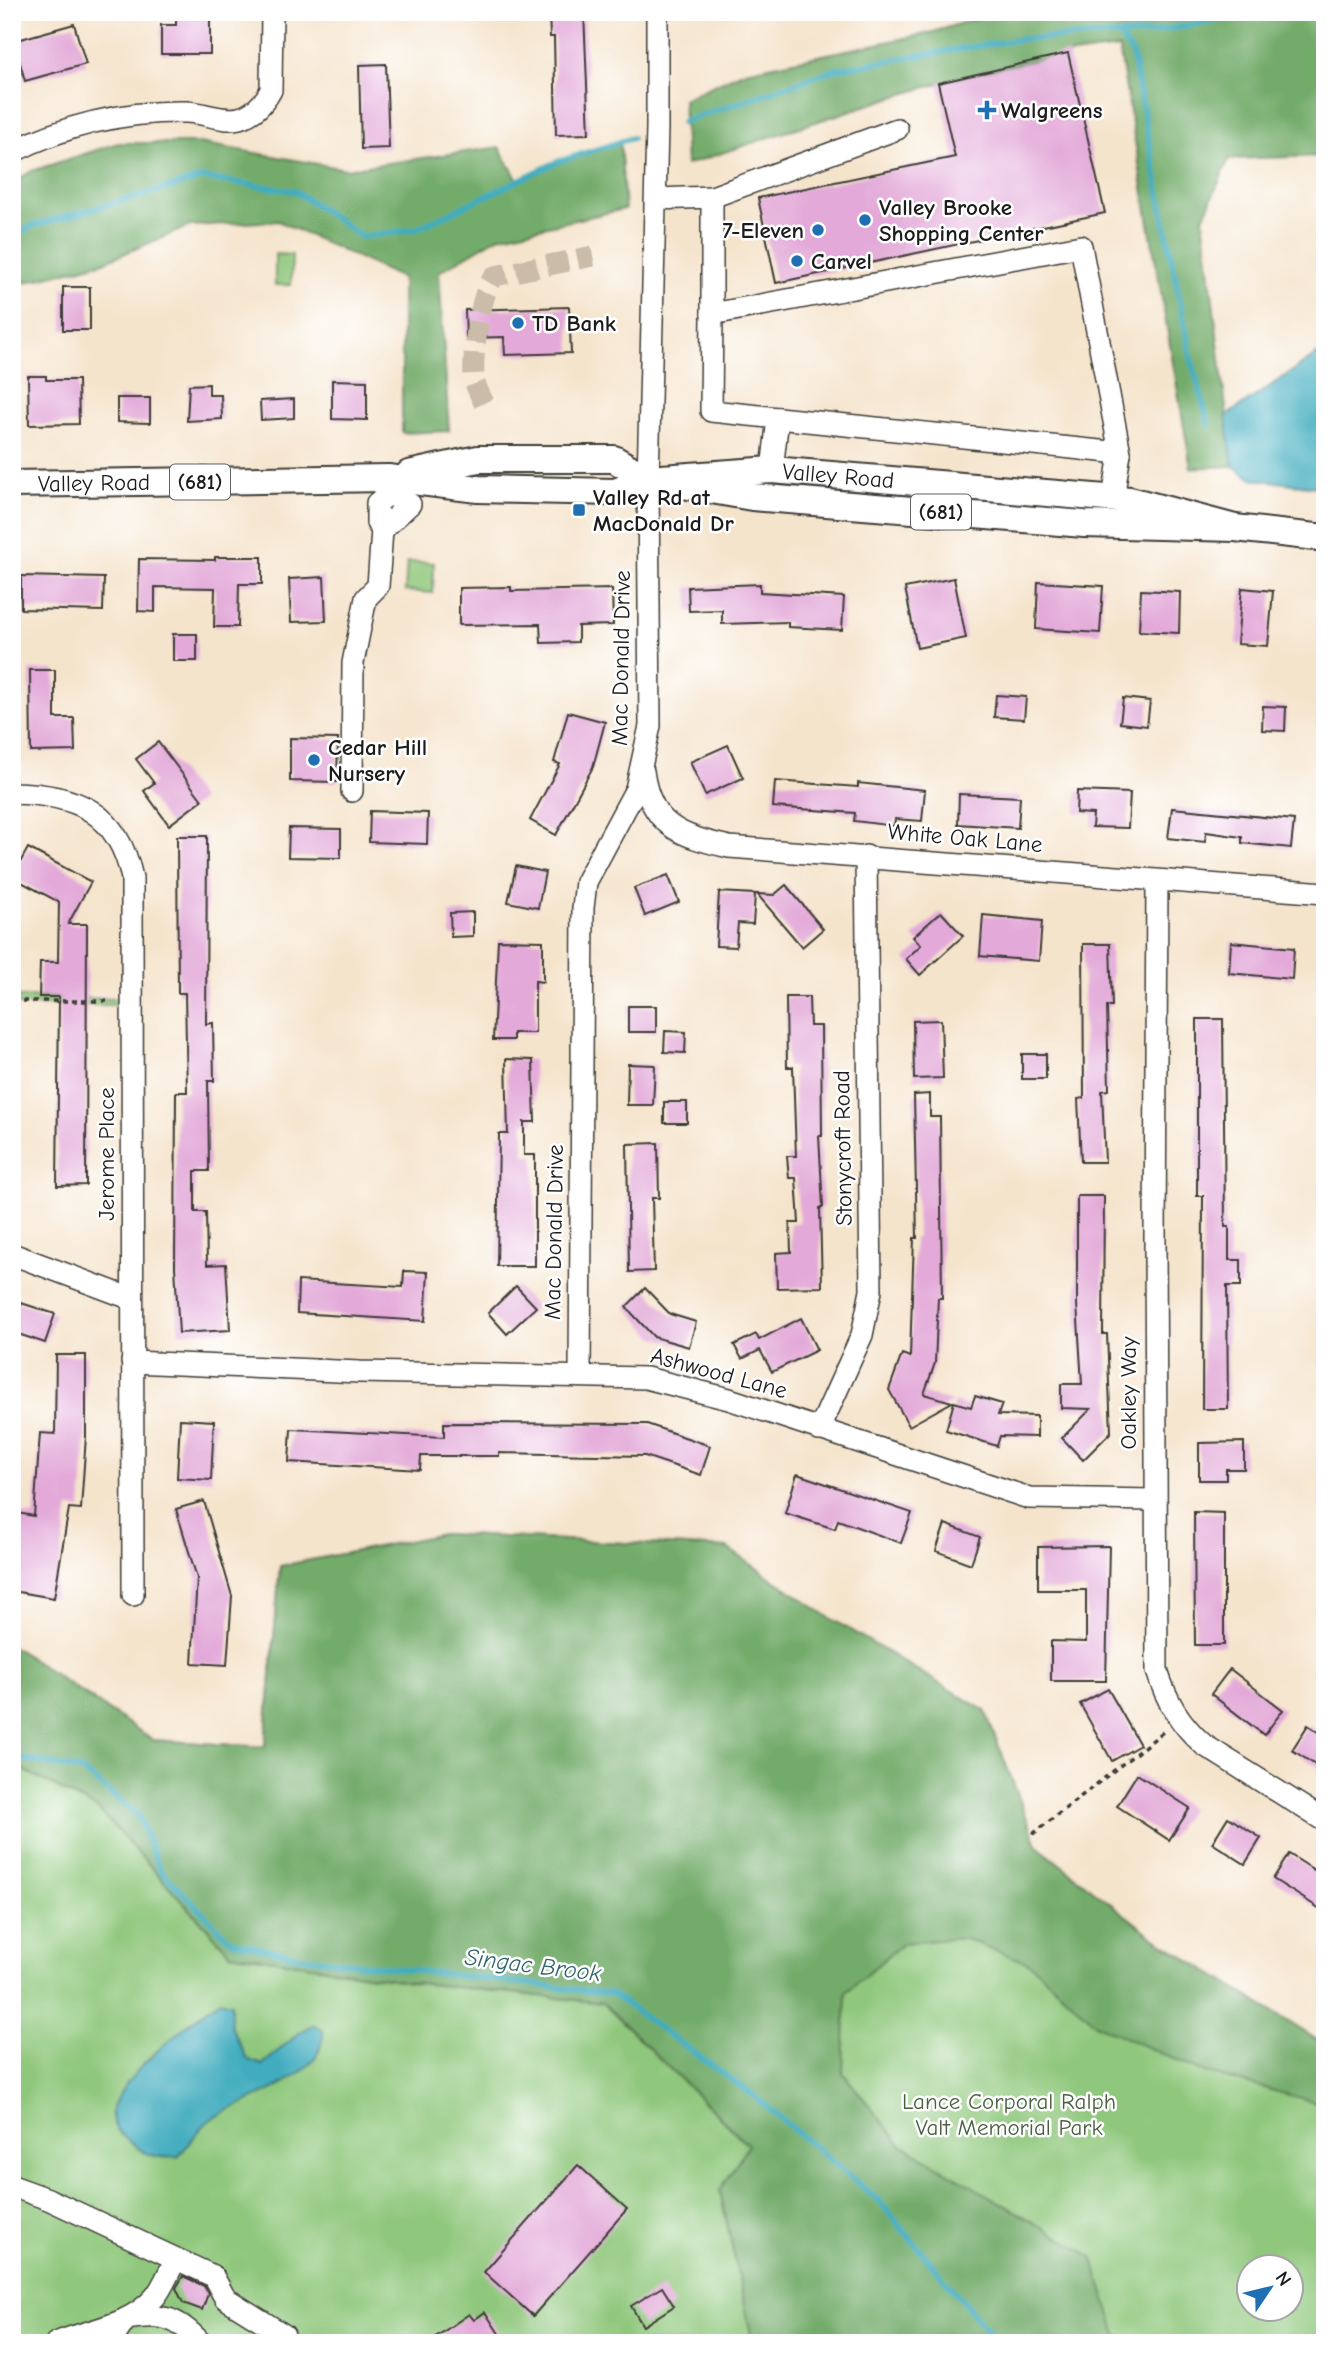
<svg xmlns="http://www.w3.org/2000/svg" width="1337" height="2355" font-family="'Comic Neue',sans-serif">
<rect width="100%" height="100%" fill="#fff"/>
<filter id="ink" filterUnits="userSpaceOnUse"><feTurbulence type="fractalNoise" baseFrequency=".0143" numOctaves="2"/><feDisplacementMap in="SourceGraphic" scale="14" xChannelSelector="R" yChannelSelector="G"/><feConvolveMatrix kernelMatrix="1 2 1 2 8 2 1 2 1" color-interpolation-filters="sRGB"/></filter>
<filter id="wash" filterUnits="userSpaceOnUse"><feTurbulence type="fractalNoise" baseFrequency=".00686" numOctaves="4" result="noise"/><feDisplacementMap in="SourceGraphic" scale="28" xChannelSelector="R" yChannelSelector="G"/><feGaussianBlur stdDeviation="1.57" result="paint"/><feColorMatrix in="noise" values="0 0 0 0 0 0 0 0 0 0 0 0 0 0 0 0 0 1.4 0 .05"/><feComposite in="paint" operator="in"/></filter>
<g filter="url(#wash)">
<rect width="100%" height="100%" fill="#f5e4cc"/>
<g fill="#8fc77b" stroke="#56724c" stroke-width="2" fill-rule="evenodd">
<polygon points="275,254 292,255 291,285 275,285"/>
<polygon points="407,562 434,563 433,593 405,591"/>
<polygon points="12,997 119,999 119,1005 12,1005"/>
<path d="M443 1534 727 1548 830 1618 985 1711 1038 1847 1152 1936 1325 2045V2343H893L720 2191 753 2343H12V1764L98 1809 230 1953 411 1982 603 2003 732 2130 612 1994 453 1974 12 1646 153 1740 265 1747 280 1566ZM1250 2268H1292V2310H1250Z"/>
</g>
<g fill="#73ac6b" stroke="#486444" stroke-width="2">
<path d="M997 12H1325V156L1229 159 1203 218 1233 466 1191 468 1119 48C970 63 828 119 686 165L683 99 745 71 930 33Z"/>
<polygon points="620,141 625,209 498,237 439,272 449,431 402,433 402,278 278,221 190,226 104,262 12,286 12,183 32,171 118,143 199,143 346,169 499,147 518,180 558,162"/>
<polygon points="443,1534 727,1548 830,1618 985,1711 1038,1847 1152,1936 1325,2045 1325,2101 1319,2103 1200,2071 1097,2025 1029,1963 963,1938 903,1943 846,1992 843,2073 900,2144 1092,2256 1117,2334 1127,2343 753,2343 720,2191 748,2145 603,2003 411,1982 230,1953 98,1809 12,1764 12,1646 153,1740 265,1747 280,1566"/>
</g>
<g fill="#40acbe" stroke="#2e646d" stroke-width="2">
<polygon points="1325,349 1325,488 1252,479 1233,466 1226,416"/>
<path d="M220 2000 231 2003V2027L247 2059 262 2065 300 2032 314 2025 323 2031C326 2079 242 2099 210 2120 198 2129 188 2146 178 2157 154 2159 143 2154 125 2138 117 2132 110 2121 112 2111 119 2077 192 2020 220 2000Z"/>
</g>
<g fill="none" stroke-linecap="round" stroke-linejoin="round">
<g stroke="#40acbe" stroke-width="6">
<polyline points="1119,35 1132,53 1191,358 1209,425"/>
<polyline points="682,122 837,69 1021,39 1143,34 1260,12"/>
<polyline points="12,237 32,226 203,178 295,191 362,237 416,229 557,162 632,138"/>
<polyline points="12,1757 81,1770 138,1815 160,1870 231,1941 302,1957 612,1994 753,2095 879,2201 998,2343"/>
</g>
</g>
<g id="blocks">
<g fill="#e3aad9">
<polygon points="176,12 210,12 210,54 161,54 161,25 176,25"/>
<polygon points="549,12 584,12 589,134 556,135 554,37 550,37"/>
<polygon points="74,24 86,64 25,81 14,41"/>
<polygon points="1068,53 1105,213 776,283 758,198 955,157 938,83"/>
<polygon points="386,64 389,148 361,149 359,65"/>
<rect x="63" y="287" width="27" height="43"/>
<polygon points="569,307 571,353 505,355 504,337 466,338 465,310"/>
<polygon points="28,376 46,376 46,380 78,380 79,424 29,425"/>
<polygon points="332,380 367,381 367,420 332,419"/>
<polygon points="209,384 209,395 221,395 222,419 187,421 189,385"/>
<polygon points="117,398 150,398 150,423 117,422"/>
<polygon points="294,399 294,418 261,420 260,401"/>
<polygon points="215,557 262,557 262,584 239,584 238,627 214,627 215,588 155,587 155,612 138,611 139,559 215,560"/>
<polygon points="21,576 104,578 103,611 21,609"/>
<polygon points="324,577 326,621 291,622 289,579"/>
<polygon points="954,578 966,638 917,648 905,588"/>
<polygon points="1038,582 1103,586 1100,633 1036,629"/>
<polygon points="760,584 760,592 844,597 842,630 788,627 788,622 722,624 722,610 689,611 688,587"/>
<polygon points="511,587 511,591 612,589 613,625 578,626 578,642 541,643 540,624 459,625 459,588"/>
<polygon points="1242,588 1273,591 1268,646 1237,644"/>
<polygon points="1141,590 1180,592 1179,633 1139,631"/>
<rect x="173" y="634" width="24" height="27"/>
<polygon points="30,670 55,670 55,718 74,718 75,751 31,752"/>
<polygon points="996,695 1026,697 1024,719 994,717"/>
<polygon points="1123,698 1150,701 1147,726 1120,723"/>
<polygon points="1263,706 1286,707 1285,731 1262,730"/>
<polygon points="568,712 605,722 593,767 556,835 530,820 560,764 554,762"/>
<polygon points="290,738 338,739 337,782 290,781"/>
<polygon points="158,742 202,800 169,825 144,791 154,783 136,759"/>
<polygon points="728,745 743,778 705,795 690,762"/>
<polygon points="775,781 858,787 858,783 925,790 922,821 895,819 894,826 854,821 855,813 773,807"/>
<polygon points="1077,791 1130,793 1128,828 1092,827 1093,814 1076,813"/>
<polygon points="959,794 1020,797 1018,828 958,824"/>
<polygon points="1172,808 1294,820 1291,848 1242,843 1242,837 1206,832 1205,842 1168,838"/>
<polygon points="370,811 428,813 427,844 369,842"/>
<polygon points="289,828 341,829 341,858 288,857"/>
<polygon points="177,836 207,836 206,1024 213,1023 214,1081 208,1081 209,1171 195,1171 195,1212 206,1212 207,1265 226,1264 230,1330 179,1333 175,1267 176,1092 187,1092 185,993 178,993"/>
<polygon points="28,848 91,882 68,924 87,924 86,1185 57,1186 59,997 39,997 40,962 58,962 59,902 12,877"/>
<polygon points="516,866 545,872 538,908 508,902"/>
<polygon points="668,875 679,902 645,916 634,888"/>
<polygon points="786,885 823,929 802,947 757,894 774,895"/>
<polygon points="719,892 755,894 753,924 738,923 736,947 716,946"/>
<polygon points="473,912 473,936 451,937 450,913"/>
<polygon points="941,912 963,936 920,975 906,959 921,945 913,937"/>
<polygon points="983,915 1042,921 1039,961 980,956"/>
<polygon points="498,940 543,941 543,982 535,981 535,1033 513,1033 513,1040 493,1040"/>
<polygon points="1231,942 1294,948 1292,979 1229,973"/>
<polygon points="1083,944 1110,944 1112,1006 1107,1006 1109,1090 1102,1091 1105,1162 1081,1162 1078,1099 1084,1098"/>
<polygon points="786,997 809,997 810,1026 821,1026 822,1136 819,1136 823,1207 820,1208 822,1287 777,1288 776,1253 791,1252 790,1223 799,1223 796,1178 789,1178 787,1156 796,1156 793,1067 787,1067"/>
<rect x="628" y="1006" width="28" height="26"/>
<polygon points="1197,1019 1223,1019 1225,1227 1229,1227 1229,1260 1241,1260 1241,1286 1227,1286 1228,1409 1202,1409 1203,1196 1197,1196"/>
<polygon points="941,1020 943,1078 914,1079 913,1021"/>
<polygon points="665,1031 686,1032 685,1053 664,1052"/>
<rect x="1022" y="1054" width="24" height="25"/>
<polygon points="506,1059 533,1060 535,1122 524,1122 524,1155 535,1155 535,1266 497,1266 499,1134 508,1134"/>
<polygon points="628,1064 655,1065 653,1105 627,1105"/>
<polygon points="930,1094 930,1117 940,1117 942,1298 938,1298 935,1363 924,1394 952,1402 909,1426 889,1390 902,1354 910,1357 914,1238 917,1238 914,1095"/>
<rect x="664" y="1102" width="23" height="21"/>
<polygon points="658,1143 659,1198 652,1198 654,1271 629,1272 627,1144"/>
<polygon points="1077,1196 1104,1196 1103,1334 1107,1334 1111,1432 1083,1460 1062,1438 1091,1409 1061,1408 1061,1384 1082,1384 1077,1304"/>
<polygon points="404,1271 428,1272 425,1321 297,1313 298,1281 403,1287"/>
<polygon points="516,1286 536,1307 507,1334 488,1313"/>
<polygon points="645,1288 670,1314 696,1322 689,1347 654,1337 626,1307"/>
<polygon points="12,1300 55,1314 45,1343 12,1332"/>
<polygon points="801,1318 817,1350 772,1372 760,1350 742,1359 734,1345 756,1334 759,1340"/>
<polygon points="56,1355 86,1355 86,1436 81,1509 69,1508 54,1598 12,1591 12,1512 34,1516 40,1433 55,1434"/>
<polygon points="975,1396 1002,1404 998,1415 1037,1416 1037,1437 1000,1436 997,1446 946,1430 954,1402 971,1407"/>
<polygon points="180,1419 214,1421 211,1480 177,1478"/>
<polygon points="444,1423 647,1424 710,1446 701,1475 645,1456 499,1453 499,1456 421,1456 420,1470 289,1462 291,1429 444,1437"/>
<polygon points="1244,1442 1244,1469 1226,1469 1226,1480 1199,1480 1199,1443"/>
<polygon points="797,1474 912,1513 901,1543 838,1520 835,1529 785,1513"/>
<polygon points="204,1501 232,1596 227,1665 192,1663 197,1578 176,1509"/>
<polygon points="1194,1512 1224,1513 1224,1645 1195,1645"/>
<polygon points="945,1524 980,1537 971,1564 936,1551"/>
<polygon points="1109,1546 1106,1681 1051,1681 1051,1641 1086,1642 1086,1590 1038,1590 1038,1547"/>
<polygon points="1230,1669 1283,1710 1264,1735 1211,1694"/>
<polygon points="1108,1689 1140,1745 1112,1761 1080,1704"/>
<polygon points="1308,1725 1325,1736 1325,1771 1292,1750"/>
<polygon points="1137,1774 1190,1808 1169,1840 1117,1806"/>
<polygon points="1228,1817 1261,1838 1245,1864 1212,1843"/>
<polygon points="1289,1854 1325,1877 1325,1912 1273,1879"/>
<polygon points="578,2165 627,2209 533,2316 484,2272"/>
<polygon points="183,2276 204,2286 208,2294 202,2310 183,2303 176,2288"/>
<polygon points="662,2287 674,2306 643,2326 631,2306"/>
<polygon points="485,2312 505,2343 427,2343 469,2314 474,2320"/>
</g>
</g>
</g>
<g filter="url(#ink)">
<use href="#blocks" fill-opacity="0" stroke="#3d3a36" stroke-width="2"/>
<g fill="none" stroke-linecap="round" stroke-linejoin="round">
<path stroke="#cabca9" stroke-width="21" stroke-dasharray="21 10" stroke-linecap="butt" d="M484 403C481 397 477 389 475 383 470 364 480 288 495 276L593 256"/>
<defs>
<g id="minor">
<path d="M12 152C66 125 126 111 186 112 203 112 222 122 239 118 255 114 264 103 271 90L272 12"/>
<polyline points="712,197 897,129"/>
<polyline points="656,199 712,197 712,314 1081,246 1120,453 1113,499"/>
<polyline points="712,314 711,411 778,418 772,470"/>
<polyline points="778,418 1120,453"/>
<polygon points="389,494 410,504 382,530 377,523 377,503"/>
<path d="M643 771C650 826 680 836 729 847L1325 893"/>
<polyline points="352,791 353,663 366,598 378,586 382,530"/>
<path d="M12 793C76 794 118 811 132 878L133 1595"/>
<path d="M1157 882 1155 1239 1157 1671C1167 1702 1180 1724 1204 1745L1325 1821"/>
<polyline points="12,1254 132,1299"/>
<polyline points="132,1362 360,1372 646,1378 729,1399 1029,1498 1155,1500"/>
<polyline points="580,1375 583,908 586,882 636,789 650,726 648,479 657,128 657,12"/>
<polyline points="819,1430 862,1335 871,1291 866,856"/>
<polyline points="12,2186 48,2199 213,2276 225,2298 284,2335"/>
<path d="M56 2343C89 2329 128 2327 154 2298 163 2288 168 2273 175 2261"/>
<path d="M110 2343 126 2319C160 2314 176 2315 201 2343"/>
</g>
<g id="major">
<polyline points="409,474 478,459 614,459 648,479 752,497 1084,524 1235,528 1325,538"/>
<path id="s1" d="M12 484 388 478 478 489 615 492 648 479 772 470 1130 500 1235 528"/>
</g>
</defs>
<use href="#minor" stroke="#3d3a36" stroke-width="24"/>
<use href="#major" stroke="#3d3a36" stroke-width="30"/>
<g stroke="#3d3a36" stroke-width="3.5" stroke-dasharray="5 5" stroke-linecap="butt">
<polyline points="12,1001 112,1001"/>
<polyline points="1033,1834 1163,1732"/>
</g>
<use href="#minor" stroke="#fff" stroke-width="21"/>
<use href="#major" stroke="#fff" stroke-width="26"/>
</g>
</g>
<g fill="#1f6fb2" stroke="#fff" stroke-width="2.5">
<path d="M983.5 99.5h7v7h7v7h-7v7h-7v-7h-7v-7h7z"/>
<circle cx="865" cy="220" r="7"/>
<circle cx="818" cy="230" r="7"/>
<circle cx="797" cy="261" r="7"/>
<circle cx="518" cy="323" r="7"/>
<rect x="572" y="503" width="14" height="14" rx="3.5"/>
<circle cx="314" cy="760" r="7"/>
</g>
<g text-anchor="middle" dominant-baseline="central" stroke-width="5" stroke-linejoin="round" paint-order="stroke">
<g fill="#fff" stroke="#606060" stroke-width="2">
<rect x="170" y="464.5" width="60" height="35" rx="5"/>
<rect x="911" y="494.5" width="60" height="35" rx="5"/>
</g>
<g font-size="21" font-weight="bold" fill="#1c1c1c">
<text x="200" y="482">(681)</text>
<text x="941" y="512">(681)</text>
</g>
<g font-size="23" font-weight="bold" fill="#1c1c1c" stroke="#fff" text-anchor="start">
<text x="1001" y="110">Walgreens</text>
<text x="879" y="207">Valley Brooke<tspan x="879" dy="26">Shopping Center</tspan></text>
<text x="804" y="230" text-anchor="end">7-Eleven</text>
<text x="811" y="261">Carvel</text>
<text x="532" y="323">TD Bank</text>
<text x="593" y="497">Valley Rd at<tspan x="593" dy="26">MacDonald Dr</tspan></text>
<text x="328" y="747">Cedar Hill<tspan x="328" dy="26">Nursery</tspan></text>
</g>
<g font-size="23" fill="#1c1c1c" stroke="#fff">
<text stroke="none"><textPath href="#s1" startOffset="830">Valley Road</textPath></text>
<text stroke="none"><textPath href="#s1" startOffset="82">Valley Road</textPath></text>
<text transform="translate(621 658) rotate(-89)">Mac Donald Drive</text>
<text transform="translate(965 838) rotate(5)">White Oak Lane</text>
<text transform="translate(843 1148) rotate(-91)">Stonycroft Road</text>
<text transform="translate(106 1154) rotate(-90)">Jerome Place</text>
<text transform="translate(554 1232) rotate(-89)">Mac Donald Drive</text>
<text transform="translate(719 1373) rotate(15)">Ashwood Lane</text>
<text transform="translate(1128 1393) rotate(-90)">Oakley Way</text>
</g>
<g font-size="23" fill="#4a6042" stroke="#fff">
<text x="1009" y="2101">Lance Corporal Ralph<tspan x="1009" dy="26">Valt Memorial Park</tspan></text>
</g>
<g font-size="24" font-style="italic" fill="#2e646d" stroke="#fff">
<text transform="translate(533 1965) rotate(7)">Singac Brook</text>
</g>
</g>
<rect width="1337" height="2355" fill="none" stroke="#fff" stroke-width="42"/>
<g transform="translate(1270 2288) rotate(55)"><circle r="33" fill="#ffffff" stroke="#a4a4a4" stroke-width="2"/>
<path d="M0-5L12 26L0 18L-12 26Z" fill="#1f6fb2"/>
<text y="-10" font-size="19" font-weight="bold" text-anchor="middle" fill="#1c1c1c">N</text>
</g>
</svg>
